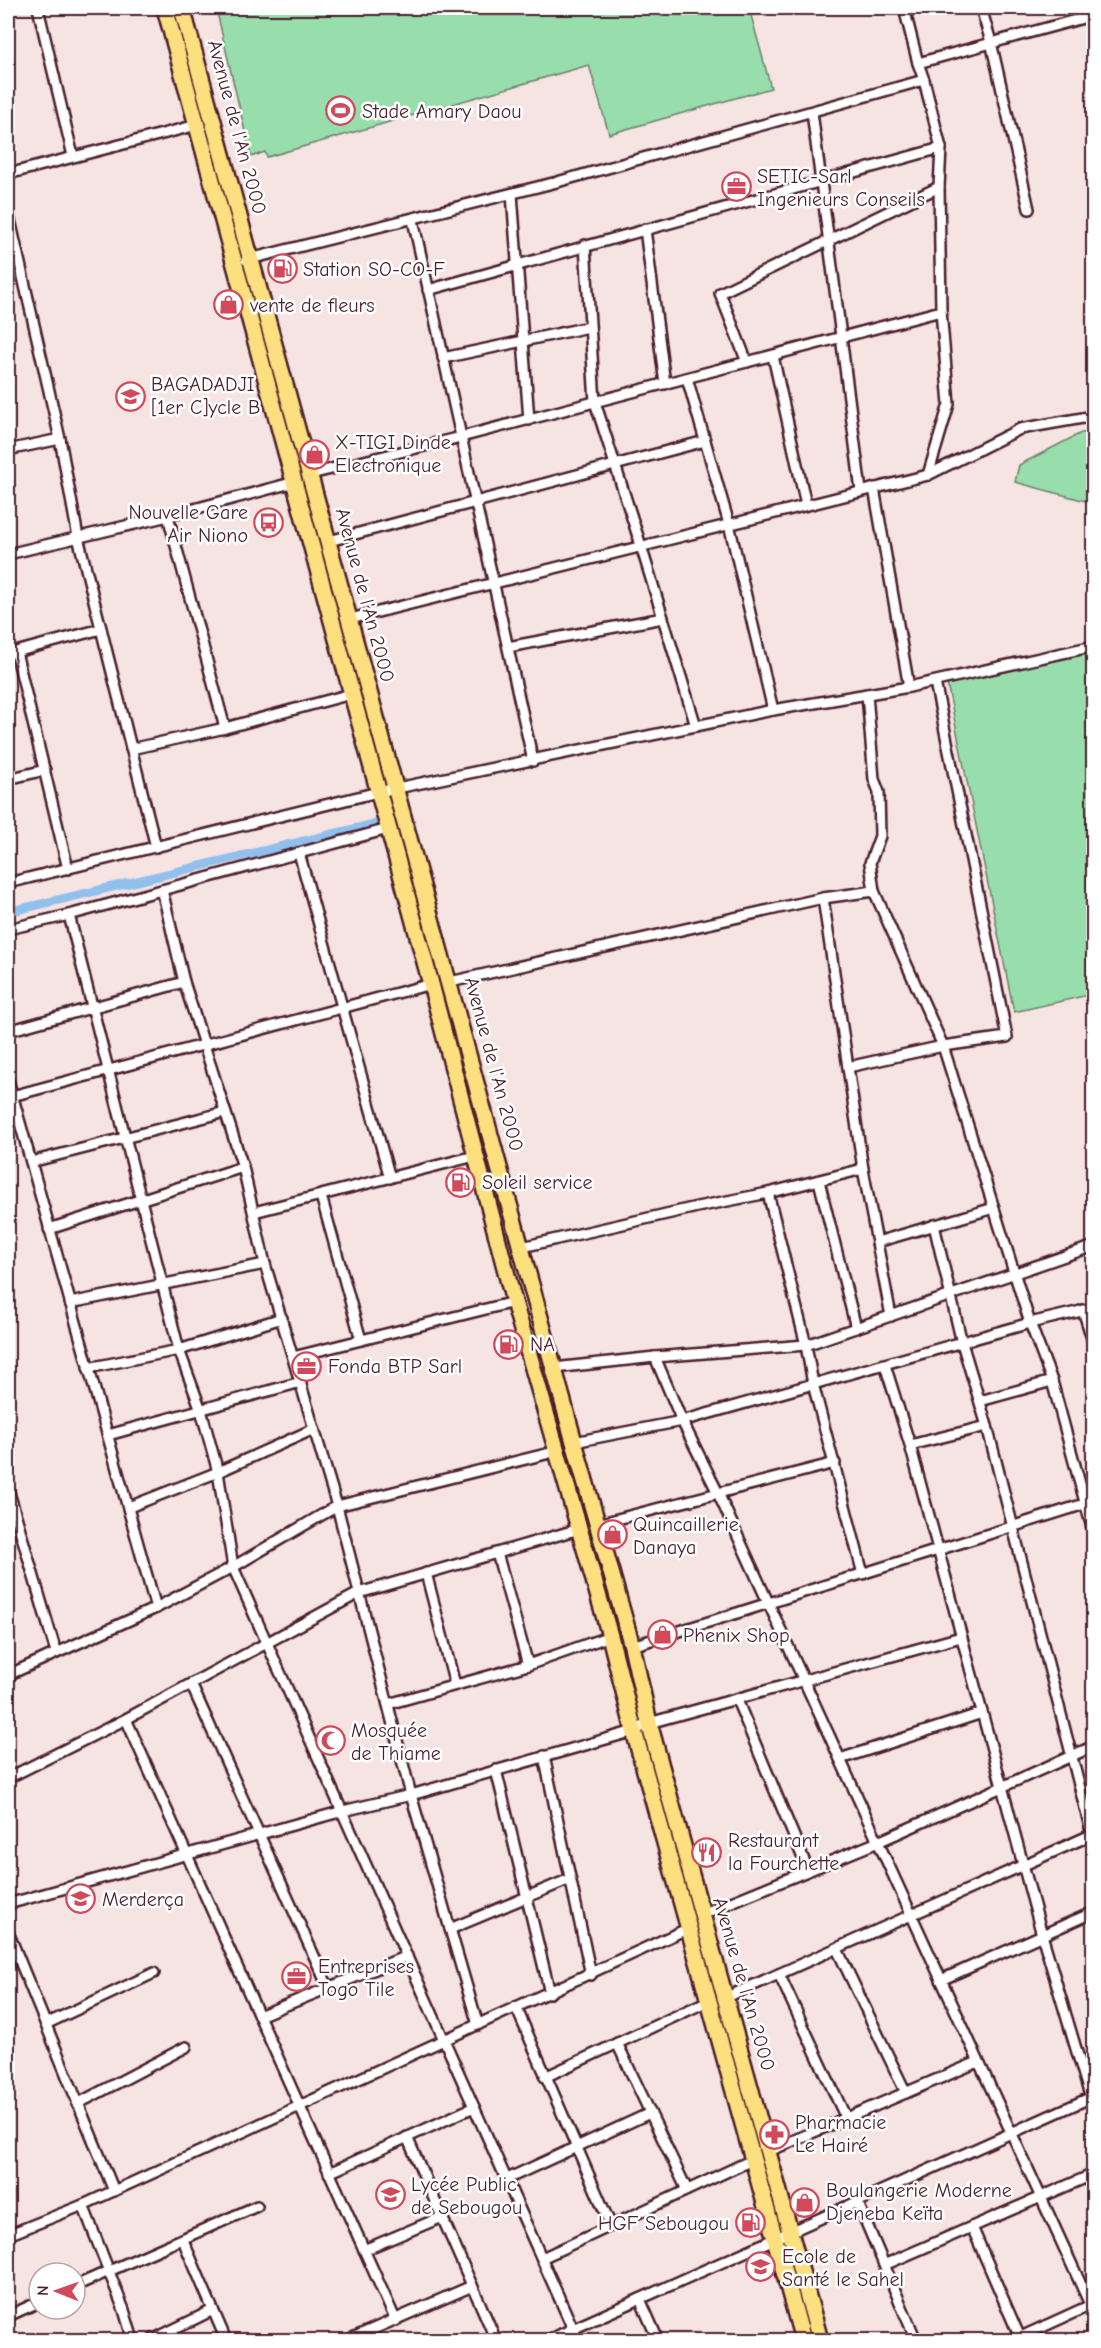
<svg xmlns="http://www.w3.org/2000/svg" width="1101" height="2348" font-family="'Comic Neue',sans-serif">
<rect width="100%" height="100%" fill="#f5e4e1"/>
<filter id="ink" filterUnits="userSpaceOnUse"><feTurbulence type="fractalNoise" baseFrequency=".0167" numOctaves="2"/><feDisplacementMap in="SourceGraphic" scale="12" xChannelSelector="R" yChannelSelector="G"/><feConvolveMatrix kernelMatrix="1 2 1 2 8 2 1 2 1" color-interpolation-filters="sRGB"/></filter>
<g filter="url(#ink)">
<g fill="#97deac" stroke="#707e6c" stroke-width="1.5">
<polygon points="216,8 749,8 771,88 609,134 589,65 267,157 265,152 251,157"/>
<polygon points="1093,432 1093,503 1015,482 1019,465 1081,433"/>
<polygon points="1093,653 1093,994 1014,1012 947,683"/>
</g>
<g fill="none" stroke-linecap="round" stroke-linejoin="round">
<polyline stroke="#75809f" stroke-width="3" points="352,724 379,823"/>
<polyline stroke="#92c0ed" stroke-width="9" points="8,912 379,823"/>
<defs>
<g id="street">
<polyline points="38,8 73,156"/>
<polyline points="904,8 918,63 1094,15"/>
<polyline points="981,8 991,42 1029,209"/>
<polyline points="918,63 924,80 941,148 939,187 941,311 949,404 928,475"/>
<polyline points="812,112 861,491"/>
<polyline points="8,174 197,125"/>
<polyline points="512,194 529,420"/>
<polyline points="8,211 60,439 78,537 156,847"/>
<polyline points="413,220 533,761"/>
<polyline points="645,229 665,384"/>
<polyline points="585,245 595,402 641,546 696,726"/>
<polyline points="246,260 557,182 924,80"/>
<polyline points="428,290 941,148"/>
<polyline points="773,356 806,505"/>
<polyline points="443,358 589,327"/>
<polyline points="747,362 720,293 939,187"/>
<polyline points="687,378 729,524 773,710"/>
<polyline points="8,450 60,439"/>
<polyline points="311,474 461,437 941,311"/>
<polyline points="874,488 909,687"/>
<polyline points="168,516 225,728"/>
<polyline points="329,541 705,441"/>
<polyline points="8,554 168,516 295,482"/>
<polyline points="350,619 928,475 1020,429 1094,416"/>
<polyline points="508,647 663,618"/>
<polyline points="16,652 68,869"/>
<polyline points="8,654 101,629"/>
<polyline points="867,694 874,779 879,792 880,836 870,863 874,891 943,1046 1030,1323 1052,1381 1094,1535"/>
<polyline points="131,749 225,728 351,694"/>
<polyline points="8,779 45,770"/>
<polyline points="299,853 390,1178"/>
<polyline points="8,883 378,792 773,710 909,687 1094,646"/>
<polyline points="162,890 184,982 243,1167 265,1264 337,1506 411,1795 478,2025"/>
<polyline points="823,898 863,1169 891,1316"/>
<polyline points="69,915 179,1350 201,1410 218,1472 233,1567 578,2340"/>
<polyline points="8,929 69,915 388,829"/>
<polyline points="450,982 823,898 874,891"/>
<polyline points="8,1031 184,982"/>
<polyline points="848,1067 943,1046 1007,1037 935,682"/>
<polyline points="8,1080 156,1608"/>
<polyline points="12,1096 431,984"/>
<polyline points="31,1162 225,1112"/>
<polyline points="819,1181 856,1328"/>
<polyline points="768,1193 806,1345 813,1384 863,1574"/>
<polyline points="321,1196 361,1340"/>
<polyline points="254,1212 475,1156"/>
<polyline points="934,1225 962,1343 987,1426 1094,1843"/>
<polyline points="49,1229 243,1167"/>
<polyline points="877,1242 994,1208"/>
<polyline points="522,1247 697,1207 768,1193 863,1169"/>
<polyline points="70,1303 265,1264"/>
<polyline points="1083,1310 1094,1345"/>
<polyline points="293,1357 514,1302"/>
<polyline points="655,1357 682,1421 718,1493 1094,2313"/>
<polyline points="885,1365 910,1445 1042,1935 1094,2109"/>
<polyline points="88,1368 179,1350 282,1318"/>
<polyline points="554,1368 655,1357 806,1345 1094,1246"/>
<polyline points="980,1401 1052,1381"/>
<polyline points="108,1435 301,1382"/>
<polyline points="574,1442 682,1421 1030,1323 1094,1308"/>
<polyline points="910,1445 987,1426"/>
<polyline points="8,1489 56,1652"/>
<polyline points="129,1507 218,1472 314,1429"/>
<polyline points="598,1524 835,1463"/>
<polyline points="497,1553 528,1665"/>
<polyline points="426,1573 455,1685"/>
<polyline points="632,1646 1094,1501"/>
<polyline points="8,1675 156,1608 233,1567 337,1506 558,1451"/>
<polyline points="191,1684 329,1989"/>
<polyline points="737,1700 808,1870"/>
<polyline points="388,1704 528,1665 610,1636"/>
<polyline points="126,1719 396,2321"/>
<polyline points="544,1756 591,1975"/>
<polyline points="840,1759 982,1713"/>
<polyline points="496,1770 550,1993"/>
<polyline points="8,1778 126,1719 359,1593 579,1529"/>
<polyline points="8,1904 343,1811 411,1795 634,1731 649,1723 961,1637"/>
<polyline points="702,1914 878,1842 1094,1746"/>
<polyline points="450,1929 570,1879"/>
<polyline points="8,1932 114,2191"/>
<polyline points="837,1949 906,2093"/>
<polyline points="779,1974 846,2118"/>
<polyline points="941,1980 1094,1912"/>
<polyline points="727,1997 1091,1835"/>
<polyline points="516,2007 611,2226"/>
<polyline points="259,2016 407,1956"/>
<polyline points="46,2024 154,1973"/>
<polyline points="617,2043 687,2190"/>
<polyline points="545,2077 708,2001"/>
<polyline points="77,2104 186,2047"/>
<polyline points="407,2137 496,2340"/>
<polyline points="769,2151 978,2062"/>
<polyline points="329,2173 474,2107"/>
<polyline points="507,2179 650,2113"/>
<polyline points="857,2201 916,2340"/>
<polyline points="83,2205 124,2310 133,2340"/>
<polyline points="972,2227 1021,2340"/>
<polyline points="8,2235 83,2205 689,1928"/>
<polyline points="183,2240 226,2340"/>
<polyline points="364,2250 442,2217"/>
<polyline points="542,2258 754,2159"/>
<polyline points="884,2265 1094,2174"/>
<polyline points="75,2286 257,2206"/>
<polyline points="640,2299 658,2340"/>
<polyline points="8,2316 39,2302"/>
<polyline points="152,2340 213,2310"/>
<polyline points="348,2340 472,2286"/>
<polyline points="548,2340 1094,2096"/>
<polyline points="1014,2340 1093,2304"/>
</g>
<g id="primary">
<polyline points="165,8 431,984 514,1302 610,1636 634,1731 803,2340"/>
<polyline points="182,8 574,1442 632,1646 649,1723 820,2340"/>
</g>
</defs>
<use href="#street" stroke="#4a1f2b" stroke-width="14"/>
<use href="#primary" stroke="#4a1f2b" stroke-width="20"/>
<use href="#street" stroke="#fff" stroke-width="9"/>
<use href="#primary" stroke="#fce080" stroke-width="15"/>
</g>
</g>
<defs>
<symbol id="stadium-ring" viewBox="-11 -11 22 22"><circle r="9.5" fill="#fff" stroke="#d1495b" stroke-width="1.5"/><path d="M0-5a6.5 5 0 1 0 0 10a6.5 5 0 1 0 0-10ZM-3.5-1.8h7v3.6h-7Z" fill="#d1495b"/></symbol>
<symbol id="office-ring" viewBox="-11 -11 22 22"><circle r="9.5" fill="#fff" stroke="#d1495b" stroke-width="1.5"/><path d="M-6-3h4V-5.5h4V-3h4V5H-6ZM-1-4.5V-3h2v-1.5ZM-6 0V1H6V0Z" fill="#d1495b"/></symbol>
<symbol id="fuel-ring" viewBox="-11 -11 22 22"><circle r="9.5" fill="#fff" stroke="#d1495b" stroke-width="1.5"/><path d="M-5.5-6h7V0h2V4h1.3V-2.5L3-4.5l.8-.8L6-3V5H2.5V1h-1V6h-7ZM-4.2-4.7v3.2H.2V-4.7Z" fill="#d1495b"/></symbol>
<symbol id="shop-ring" viewBox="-11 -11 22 22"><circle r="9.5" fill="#fff" stroke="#d1495b" stroke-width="1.5"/><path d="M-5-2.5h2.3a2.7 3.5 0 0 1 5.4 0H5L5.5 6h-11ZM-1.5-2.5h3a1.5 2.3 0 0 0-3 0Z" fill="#d1495b"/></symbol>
<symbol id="school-ring" viewBox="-11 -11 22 22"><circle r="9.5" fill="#fff" stroke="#d1495b" stroke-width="1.5"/><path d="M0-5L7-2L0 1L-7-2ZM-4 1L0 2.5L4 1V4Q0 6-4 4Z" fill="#d1495b"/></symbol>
<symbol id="bus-ring" viewBox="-11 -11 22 22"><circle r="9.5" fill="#fff" stroke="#d1495b" stroke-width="1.5"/><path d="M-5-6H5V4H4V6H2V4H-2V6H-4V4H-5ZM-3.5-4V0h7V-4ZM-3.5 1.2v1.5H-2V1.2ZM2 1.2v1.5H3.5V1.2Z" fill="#d1495b"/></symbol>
<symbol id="mosque-ring" viewBox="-11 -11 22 22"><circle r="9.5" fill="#fff" stroke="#d1495b" stroke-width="1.5"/><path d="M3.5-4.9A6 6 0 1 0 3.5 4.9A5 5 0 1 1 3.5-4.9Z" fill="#d1495b"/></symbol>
<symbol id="restaurant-ring" viewBox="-11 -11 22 22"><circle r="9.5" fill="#fff" stroke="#d1495b" stroke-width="1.5"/><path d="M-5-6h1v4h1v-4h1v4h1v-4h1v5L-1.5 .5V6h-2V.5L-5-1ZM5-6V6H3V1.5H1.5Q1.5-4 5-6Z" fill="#d1495b"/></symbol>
<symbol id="pharmacy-ring" viewBox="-11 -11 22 22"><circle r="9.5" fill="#fff" stroke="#d1495b" stroke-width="1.5"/><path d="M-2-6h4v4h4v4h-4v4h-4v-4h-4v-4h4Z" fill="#d1495b"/></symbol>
</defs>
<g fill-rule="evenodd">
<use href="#stadium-ring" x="324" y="94" width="33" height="33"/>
<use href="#office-ring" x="720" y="170" width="33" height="33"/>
<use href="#fuel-ring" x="266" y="252" width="33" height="33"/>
<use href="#shop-ring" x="212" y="288" width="33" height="33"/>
<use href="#school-ring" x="114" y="380" width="33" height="33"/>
<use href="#shop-ring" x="298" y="438" width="33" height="33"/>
<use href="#bus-ring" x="252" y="506" width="33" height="33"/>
<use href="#fuel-ring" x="444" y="1166" width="33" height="33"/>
<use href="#fuel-ring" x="492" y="1328" width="33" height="33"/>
<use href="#office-ring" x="290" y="1350" width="33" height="33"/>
<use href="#shop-ring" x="596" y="1518" width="33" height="33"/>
<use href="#shop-ring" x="646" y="1618" width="33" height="33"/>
<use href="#mosque-ring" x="314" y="1724" width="33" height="33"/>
<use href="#restaurant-ring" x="690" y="1836" width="33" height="33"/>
<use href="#school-ring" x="64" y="1882" width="33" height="33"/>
<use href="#office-ring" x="280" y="1960" width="33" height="33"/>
<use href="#pharmacy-ring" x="758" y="2118" width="33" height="33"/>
<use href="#school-ring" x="374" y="2178" width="33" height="33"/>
<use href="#shop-ring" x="788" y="2186" width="33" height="33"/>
<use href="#fuel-ring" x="734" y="2206" width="33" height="33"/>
<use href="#school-ring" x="744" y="2250" width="33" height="33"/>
</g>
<g text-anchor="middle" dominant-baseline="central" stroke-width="5" stroke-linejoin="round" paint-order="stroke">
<g font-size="20" fill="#4a1f2b" stroke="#fff" text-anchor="start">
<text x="362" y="111">Stade Amary Daou</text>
<text x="757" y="176">SETIC-Sarl<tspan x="757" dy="23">Ingenieurs Conseils</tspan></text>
<text x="303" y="269">Station SO-CO-F</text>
<text x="250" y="305">vente de fleurs</text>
<text x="151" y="384">BAGADADJI<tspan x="151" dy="23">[1er C]ycle B</tspan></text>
<text x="335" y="442">X-TIGI Dinde<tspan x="335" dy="23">Electronique</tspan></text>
<text x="248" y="512" text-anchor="end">Nouvelle Gare<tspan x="248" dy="23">Air Niono</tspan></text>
<text x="482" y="1182">Soleil service</text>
<text x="530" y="1344">NA</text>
<text x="328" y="1366">Fonda BTP Sarl</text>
<text x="633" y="1524">Quincaillerie<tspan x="633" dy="23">Danaya</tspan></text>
<text x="683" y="1635">Phenix Shop</text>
<text x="351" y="1730">Mosquée<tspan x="351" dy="23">de Thiame</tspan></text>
<text x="728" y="1840">Restaurant<tspan x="728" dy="23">la Fourchette</tspan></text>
<text x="102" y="1899">Merderça</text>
<text x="318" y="1966">Entreprises<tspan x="318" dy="23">Togo Tile</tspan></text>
<text x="795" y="2122">Pharmacie<tspan x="795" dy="23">Le Hairé</tspan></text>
<text x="411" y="2184">Lycée Public<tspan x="411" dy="23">de Sebougou</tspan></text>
<text x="826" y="2190">Boulangerie Moderne<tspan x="826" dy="23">Djeneba Keïta</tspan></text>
<text x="729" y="2223" text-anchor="end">HGF Sebougou</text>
<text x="782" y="2256">Ecole de<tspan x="782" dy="23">Santé le Sahel</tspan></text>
</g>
<g font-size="20" fill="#4a1f2b" stroke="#fff">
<text transform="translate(237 127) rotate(75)">Avenue de l'An 2000</text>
<text transform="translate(365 595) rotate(75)">Avenue de l'An 2000</text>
<text transform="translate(494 1064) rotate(75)">Avenue de l'An 2000</text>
<text transform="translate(744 1984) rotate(74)">Avenue de l'An 2000</text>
</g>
</g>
<rect width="1101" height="2348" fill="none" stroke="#fff" stroke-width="30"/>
<rect x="15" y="15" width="1071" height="2318" fill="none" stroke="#4a1f2b" stroke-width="2" filter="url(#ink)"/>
<g transform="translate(57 2291) rotate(271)"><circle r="28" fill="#ffffff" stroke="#b7a5aa" stroke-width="1.5"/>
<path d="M0-4.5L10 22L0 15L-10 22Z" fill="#d1495b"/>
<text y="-9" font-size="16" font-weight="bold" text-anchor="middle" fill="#4a1f2b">N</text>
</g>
</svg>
